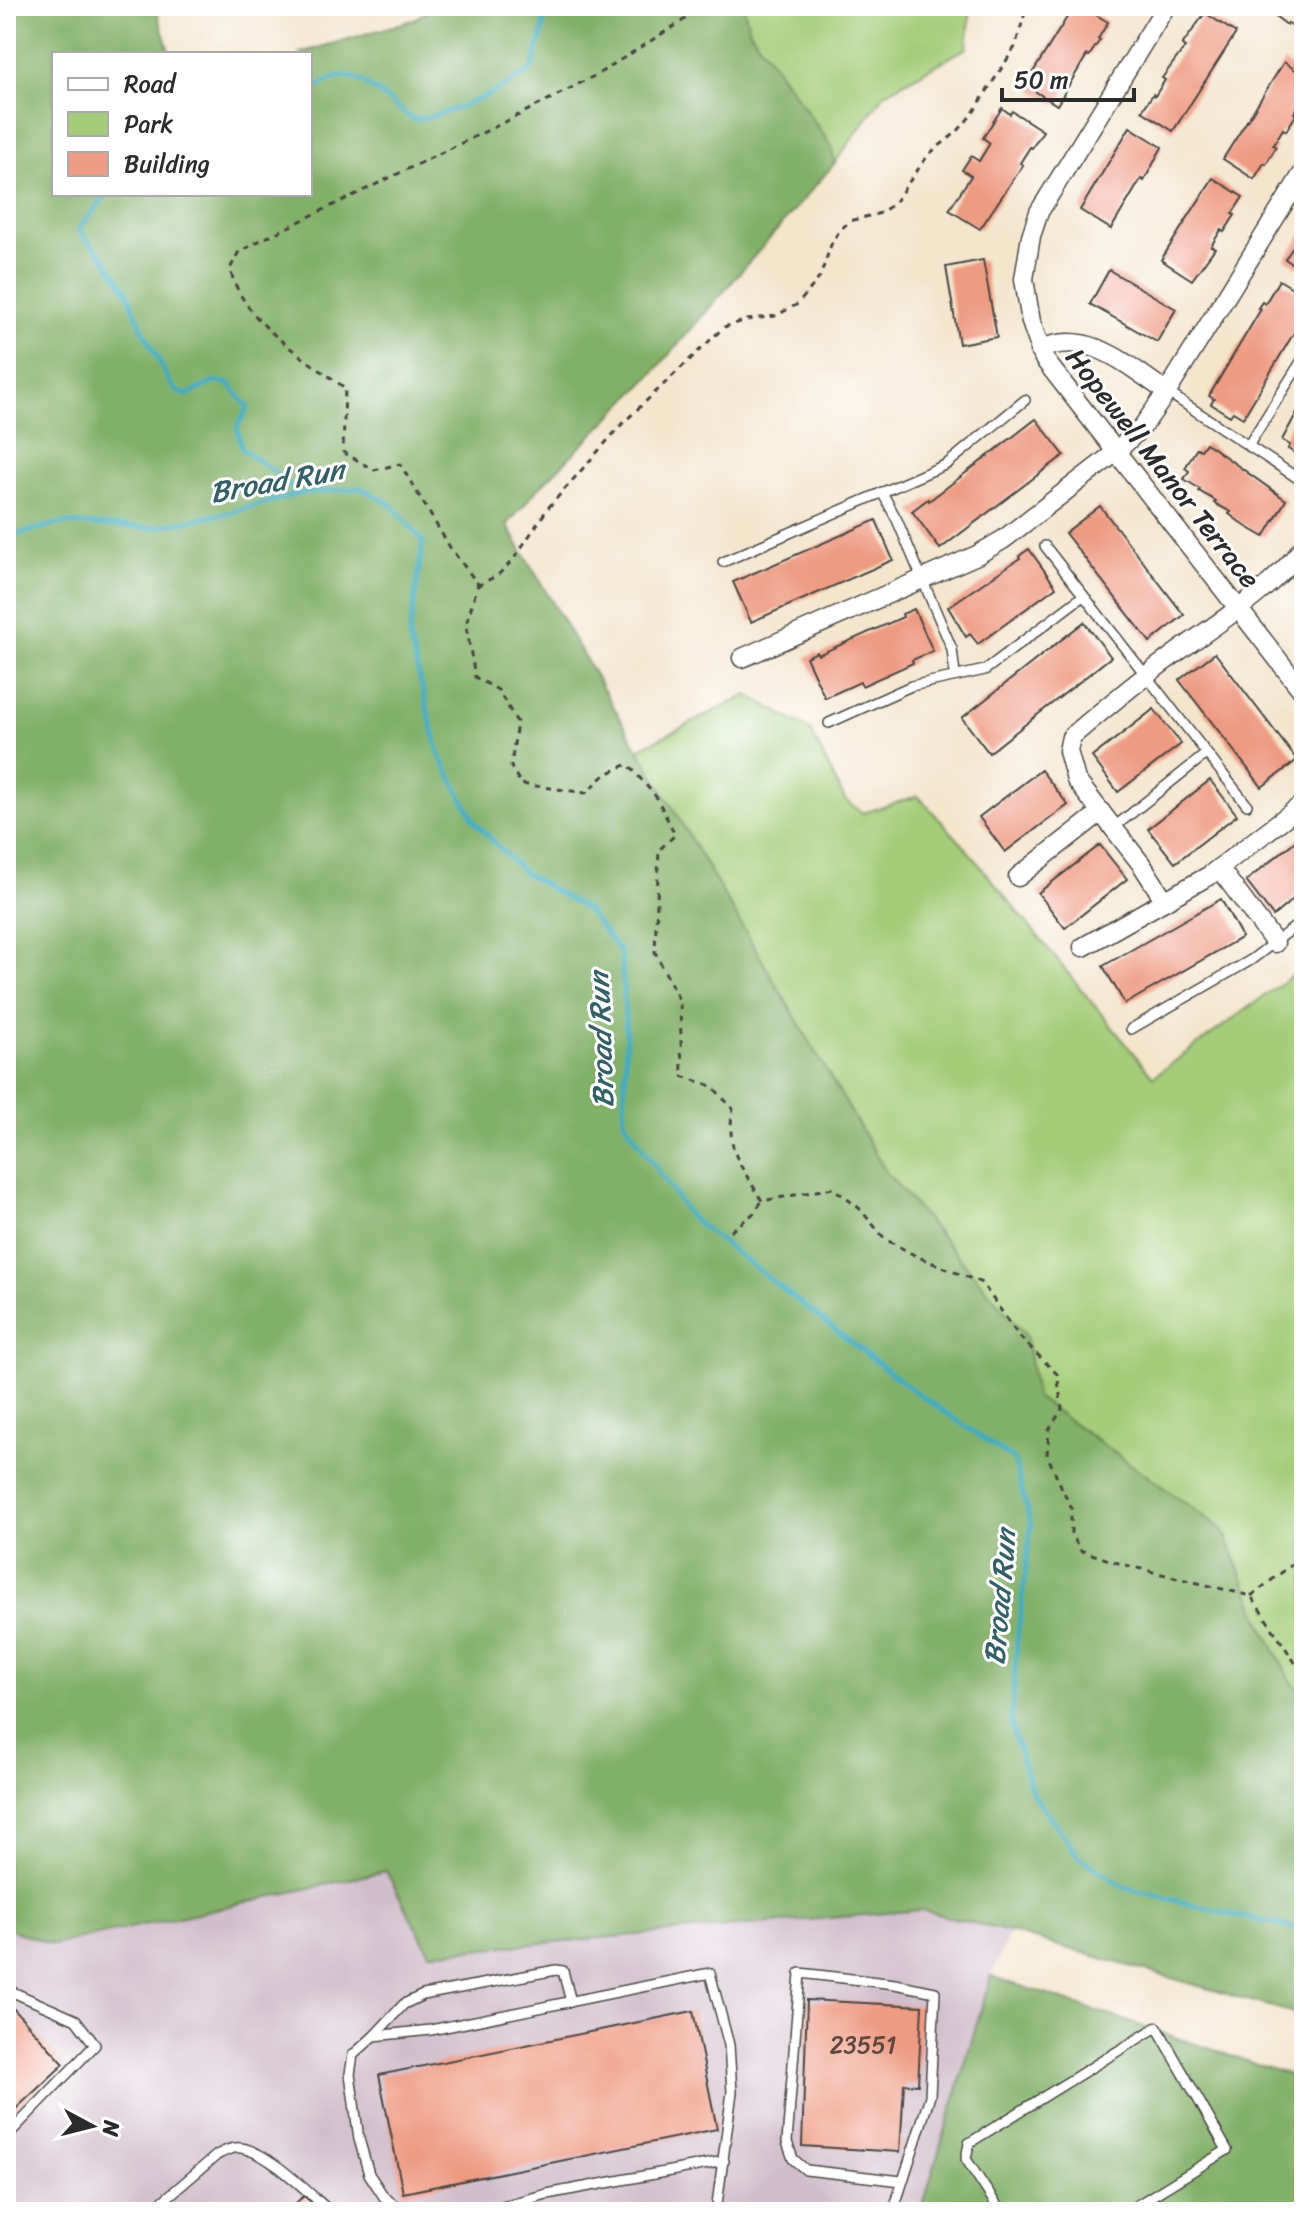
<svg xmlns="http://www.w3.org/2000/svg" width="1310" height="2218" font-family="Sriracha,sans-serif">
<rect width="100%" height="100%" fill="#fff"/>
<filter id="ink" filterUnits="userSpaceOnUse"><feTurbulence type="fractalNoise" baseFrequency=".0125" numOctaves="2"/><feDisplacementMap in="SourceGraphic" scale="16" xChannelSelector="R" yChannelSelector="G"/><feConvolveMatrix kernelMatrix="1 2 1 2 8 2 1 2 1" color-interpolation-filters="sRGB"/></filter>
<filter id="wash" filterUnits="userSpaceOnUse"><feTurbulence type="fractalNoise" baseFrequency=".006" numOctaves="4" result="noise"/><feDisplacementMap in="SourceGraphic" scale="32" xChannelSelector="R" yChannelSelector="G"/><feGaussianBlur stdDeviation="1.8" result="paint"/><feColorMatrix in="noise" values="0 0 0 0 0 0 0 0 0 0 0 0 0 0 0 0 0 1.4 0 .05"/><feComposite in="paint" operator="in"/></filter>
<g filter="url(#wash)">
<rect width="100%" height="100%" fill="#f4e5cc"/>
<polygon fill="#d1bdcb" points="387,1871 921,1910 1010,1932 991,1976 921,2212 6,2212 6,1928 53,1945"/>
<g fill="#a3cd79" stroke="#677c52" stroke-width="2">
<polygon points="743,6 971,6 967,48 885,93 834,164 832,147 750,31"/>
<polygon points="748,695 810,730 845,800 863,813 918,796 964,846 1153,1077 1304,967 1304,1694 1292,1683 1265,1631 1223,1530 1036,1397 1026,1336 886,1172 638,749"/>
</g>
<g fill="#82b069" stroke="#566e4a" stroke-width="2">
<polygon points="6,6 155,6 170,54 54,54 54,194 310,194 310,54 297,54 413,20 434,6 743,6 750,31 832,147 834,164 648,379 535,492 507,525 886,1172 1026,1336 1036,1397 1223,1530 1265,1631 1292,1683 1304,1694 1304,2016 1010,1932 921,1910 430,1953 386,1871 53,1945 6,1928"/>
<polygon points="991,1976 1304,2080 1304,2212 921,2212"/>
</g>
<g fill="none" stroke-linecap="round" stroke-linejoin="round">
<g stroke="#40acbf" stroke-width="5">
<path d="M310 90C320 86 334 76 346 76 362 76 398 109 414 120 459 111 495 94 532 69L543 31 544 6"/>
<polyline points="107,194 78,230 103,256 126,289 142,328 170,383 176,391 187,395 216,381 229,384 248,407 237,427 242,449 284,479 297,494"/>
<polyline points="6,537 62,523 150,528 228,513 302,493 361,488 392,505 423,542 409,637 439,754 475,822 523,872 587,910 621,953 626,1033 624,1121 691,1218 910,1388 1014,1460 1031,1526 1017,1642 1011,1725 1032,1792 1079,1857 1124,1887 1233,1915 1295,1928 1304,1936"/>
</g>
</g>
<g id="blocks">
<g fill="#ef9a83">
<polygon points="1074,6 1081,6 1108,22 1098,39 1100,40 1089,56 1087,55 1057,105 1025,85"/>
<polygon points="1262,6 1304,6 1304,33 1288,23 1287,25"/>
<polygon points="1205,13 1236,33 1173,131 1142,111 1153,94 1155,96 1165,80 1162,78 1185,47 1182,45"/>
<polygon points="1284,62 1304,76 1304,99 1294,113 1296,115 1286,131 1283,129 1273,145 1276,147 1266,164 1264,163 1254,179 1223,159"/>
<polygon points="1002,108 1010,114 1012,111 1043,131 1032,148 1030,147 1020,163 1023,165 980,229 949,210 971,176 962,170 971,156 979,161 990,143 983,138"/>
<polygon points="1130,127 1162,147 1144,181 1141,179 1111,229 1080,210"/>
<polygon points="1213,178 1243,197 1232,214 1235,215 1224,232 1221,230 1211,246 1215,248 1192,280 1161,260"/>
<polygon points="1304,231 1304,271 1285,259"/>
<polygon points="983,260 997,337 959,344 946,267"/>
<polygon points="1109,270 1176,309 1157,342 1090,304"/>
<polygon points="1279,280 1304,295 1304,316 1243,418 1233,412 1230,416 1211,404 1214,399 1209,396 1261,309 1258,308 1262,302 1265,304"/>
<polygon points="1301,405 1304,407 1304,459 1288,449 1290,445 1282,440"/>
<polygon points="1036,419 1064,455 940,549 912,511 928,499 929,501"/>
<polygon points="1206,443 1286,500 1264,537 1245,526 1229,514 1231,512 1214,503 1216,501 1199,491 1200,489 1184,479 1189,471 1185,468 1197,448 1201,450"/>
<polygon points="1100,506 1184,615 1150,642 1065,533"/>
<polygon points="876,520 893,560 751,622 733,582"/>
<polygon points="1029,549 1056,587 978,644 970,634 966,637 948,607 1020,558 1019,556"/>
<polygon points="914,609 933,651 912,660 913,663 862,686 860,682 825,698 806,657 817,652 818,655 903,617 902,614"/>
<polygon points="1084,622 1111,657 989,753 962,718"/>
<polygon points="1215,653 1297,760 1262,787 1179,680"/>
<polygon points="1154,709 1181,744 1118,792 1092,757"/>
<polygon points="1041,770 1068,805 1005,852 979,817"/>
<polygon points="1210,780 1237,815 1175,863 1148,829"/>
<polygon points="1304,834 1304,890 1273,916 1246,881"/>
<polygon points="1100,845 1127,879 1065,928 1038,893"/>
<polygon points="1221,899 1242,937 1125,1004 1103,966"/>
<polygon points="807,2000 922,2006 918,2085 904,2084 900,2152 802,2146"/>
<polygon points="11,2006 64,2064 6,2118 6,2011"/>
<polygon points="693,2011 717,2129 403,2193 379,2075"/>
<polygon points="304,2196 323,2212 285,2212"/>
</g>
</g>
</g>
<g filter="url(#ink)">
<use href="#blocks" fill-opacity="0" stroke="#494743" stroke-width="2"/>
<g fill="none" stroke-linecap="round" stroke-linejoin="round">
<defs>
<g id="service">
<polyline points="1167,392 1299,479"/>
<polyline points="1248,446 1304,357"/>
<polyline points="882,492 897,520 952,649 955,675"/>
<polyline points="1045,546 1247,805"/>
<polyline points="723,562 947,464 1025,400"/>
<polyline points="829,723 911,686 985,670 1083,596"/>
<polyline points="1113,828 1206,754"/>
<polyline points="1131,1029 1251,960 1304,920"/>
<polyline points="6,1989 76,2020 95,2045 6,2137"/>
<polyline points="374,2036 404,2004 423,1995 556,1970 563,1971 571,2002"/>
<path d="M150 2212 217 2155C225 2151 232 2147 241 2148 269 2152 309 2194 331 2212"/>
<polyline points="404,2212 384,2197 369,2174 359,2139 350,2074 353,2055 374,2036 431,2030 710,1973 729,2045 732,2092 716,2212"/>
<polyline points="480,2212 547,2194 724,2161"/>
<polyline points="893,2212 930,2096 935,1992 895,1984 800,1973 787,2142 793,2159 806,2170 902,2181"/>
<polyline points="1001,2212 966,2159 969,2143 1157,2027 1227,2150 1126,2212"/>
</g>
<g id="minor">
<polyline points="1166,6 1039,212 1031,236 1024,279 1031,322 1044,359 1304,693"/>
<path d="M1039 350C1088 327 1128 366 1167 392"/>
<polyline points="742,658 977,555 1004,539 1116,452 1143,426 1167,392 1304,171"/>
<polyline points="1219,868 1275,943"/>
<polyline points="1018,877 1101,812"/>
<path d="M1165 901 1142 865 1076 780 1068 751 1071 737C1104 709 1137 681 1172 656 1217 623 1271 591 1304 546"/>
<polyline points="1083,947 1210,875 1304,803"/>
</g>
</defs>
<use href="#service" stroke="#494743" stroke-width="12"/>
<use href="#minor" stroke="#494743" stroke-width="21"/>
<g stroke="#494743" stroke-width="3" stroke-dasharray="6 6" stroke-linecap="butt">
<path d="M706 6 598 74 509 120 257 242 238 253 230 269C244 324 303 356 345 388L343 452 374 470 400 464 451 549 478 584 466 625 475 677 498 690 517 722 511 767 521 784 586 793 606 774 628 764 657 798 675 835 659 850 655 952 680 1002 682 1076 712 1086 733 1109C725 1152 742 1166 762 1201L833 1188 859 1208 885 1239 918 1257 982 1283 1018 1335 1057 1374 1062 1409 1049 1430 1047 1455 1071 1508V1533L1080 1550 1121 1564 1251 1596 1304 1676"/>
<polyline points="477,586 498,575 513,560 548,508 622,424 724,327 747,320 775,316 798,304 820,277 832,242 840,230 850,221 881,213 894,203 929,154 957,132 973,113 1015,47 1027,6"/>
<polyline points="731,1231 754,1213 762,1201"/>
<polyline points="1251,1596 1298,1560 1304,1550"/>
</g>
<use href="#service" stroke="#fff" stroke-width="9"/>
<use href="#minor" stroke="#fff" stroke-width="18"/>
</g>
</g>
<g text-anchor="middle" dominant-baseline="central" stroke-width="6" stroke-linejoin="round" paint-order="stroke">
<g font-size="24" fill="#5c4741">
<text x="863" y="2045">23551</text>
</g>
<g font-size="28" fill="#2b2b2b" stroke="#fff">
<text transform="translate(1163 468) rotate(52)">Hopewell Manor Terrace</text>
</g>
<g font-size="30" font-style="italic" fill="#335f66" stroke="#fff">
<text transform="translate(277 481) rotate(-10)">Broad Run</text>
<text transform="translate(601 1040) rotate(-92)">Broad Run</text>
<text transform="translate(1000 1597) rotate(-85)">Broad Run</text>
</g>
</g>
<rect width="1310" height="2218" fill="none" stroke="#fff" stroke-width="32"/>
<rect x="52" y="52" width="260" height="144" fill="#ffffff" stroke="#aaaaaa" stroke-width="2"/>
<rect x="68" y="78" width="40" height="12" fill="#ffffff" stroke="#aaaaaa" stroke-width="2"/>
<text x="124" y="92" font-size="24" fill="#2b2b2b">Road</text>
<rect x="68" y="112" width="40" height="24" fill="#a3cd79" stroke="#aaaaaa" stroke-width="2"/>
<text x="124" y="132" font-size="24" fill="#2b2b2b">Park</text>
<rect x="68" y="152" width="40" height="24" fill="#ef9a83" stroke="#aaaaaa" stroke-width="2"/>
<text x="124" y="172" font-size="24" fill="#2b2b2b">Building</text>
<g transform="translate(92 2126) rotate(97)" stroke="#ffffff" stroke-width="6" paint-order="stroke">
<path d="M0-6L14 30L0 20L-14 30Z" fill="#2b2b2b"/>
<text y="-12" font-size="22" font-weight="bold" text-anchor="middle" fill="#2b2b2b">N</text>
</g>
<path d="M1002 88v12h132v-12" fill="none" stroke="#2b2b2b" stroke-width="4"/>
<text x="1014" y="88" font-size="24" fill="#2b2b2b" stroke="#ffffff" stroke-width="6" paint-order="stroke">50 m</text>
</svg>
